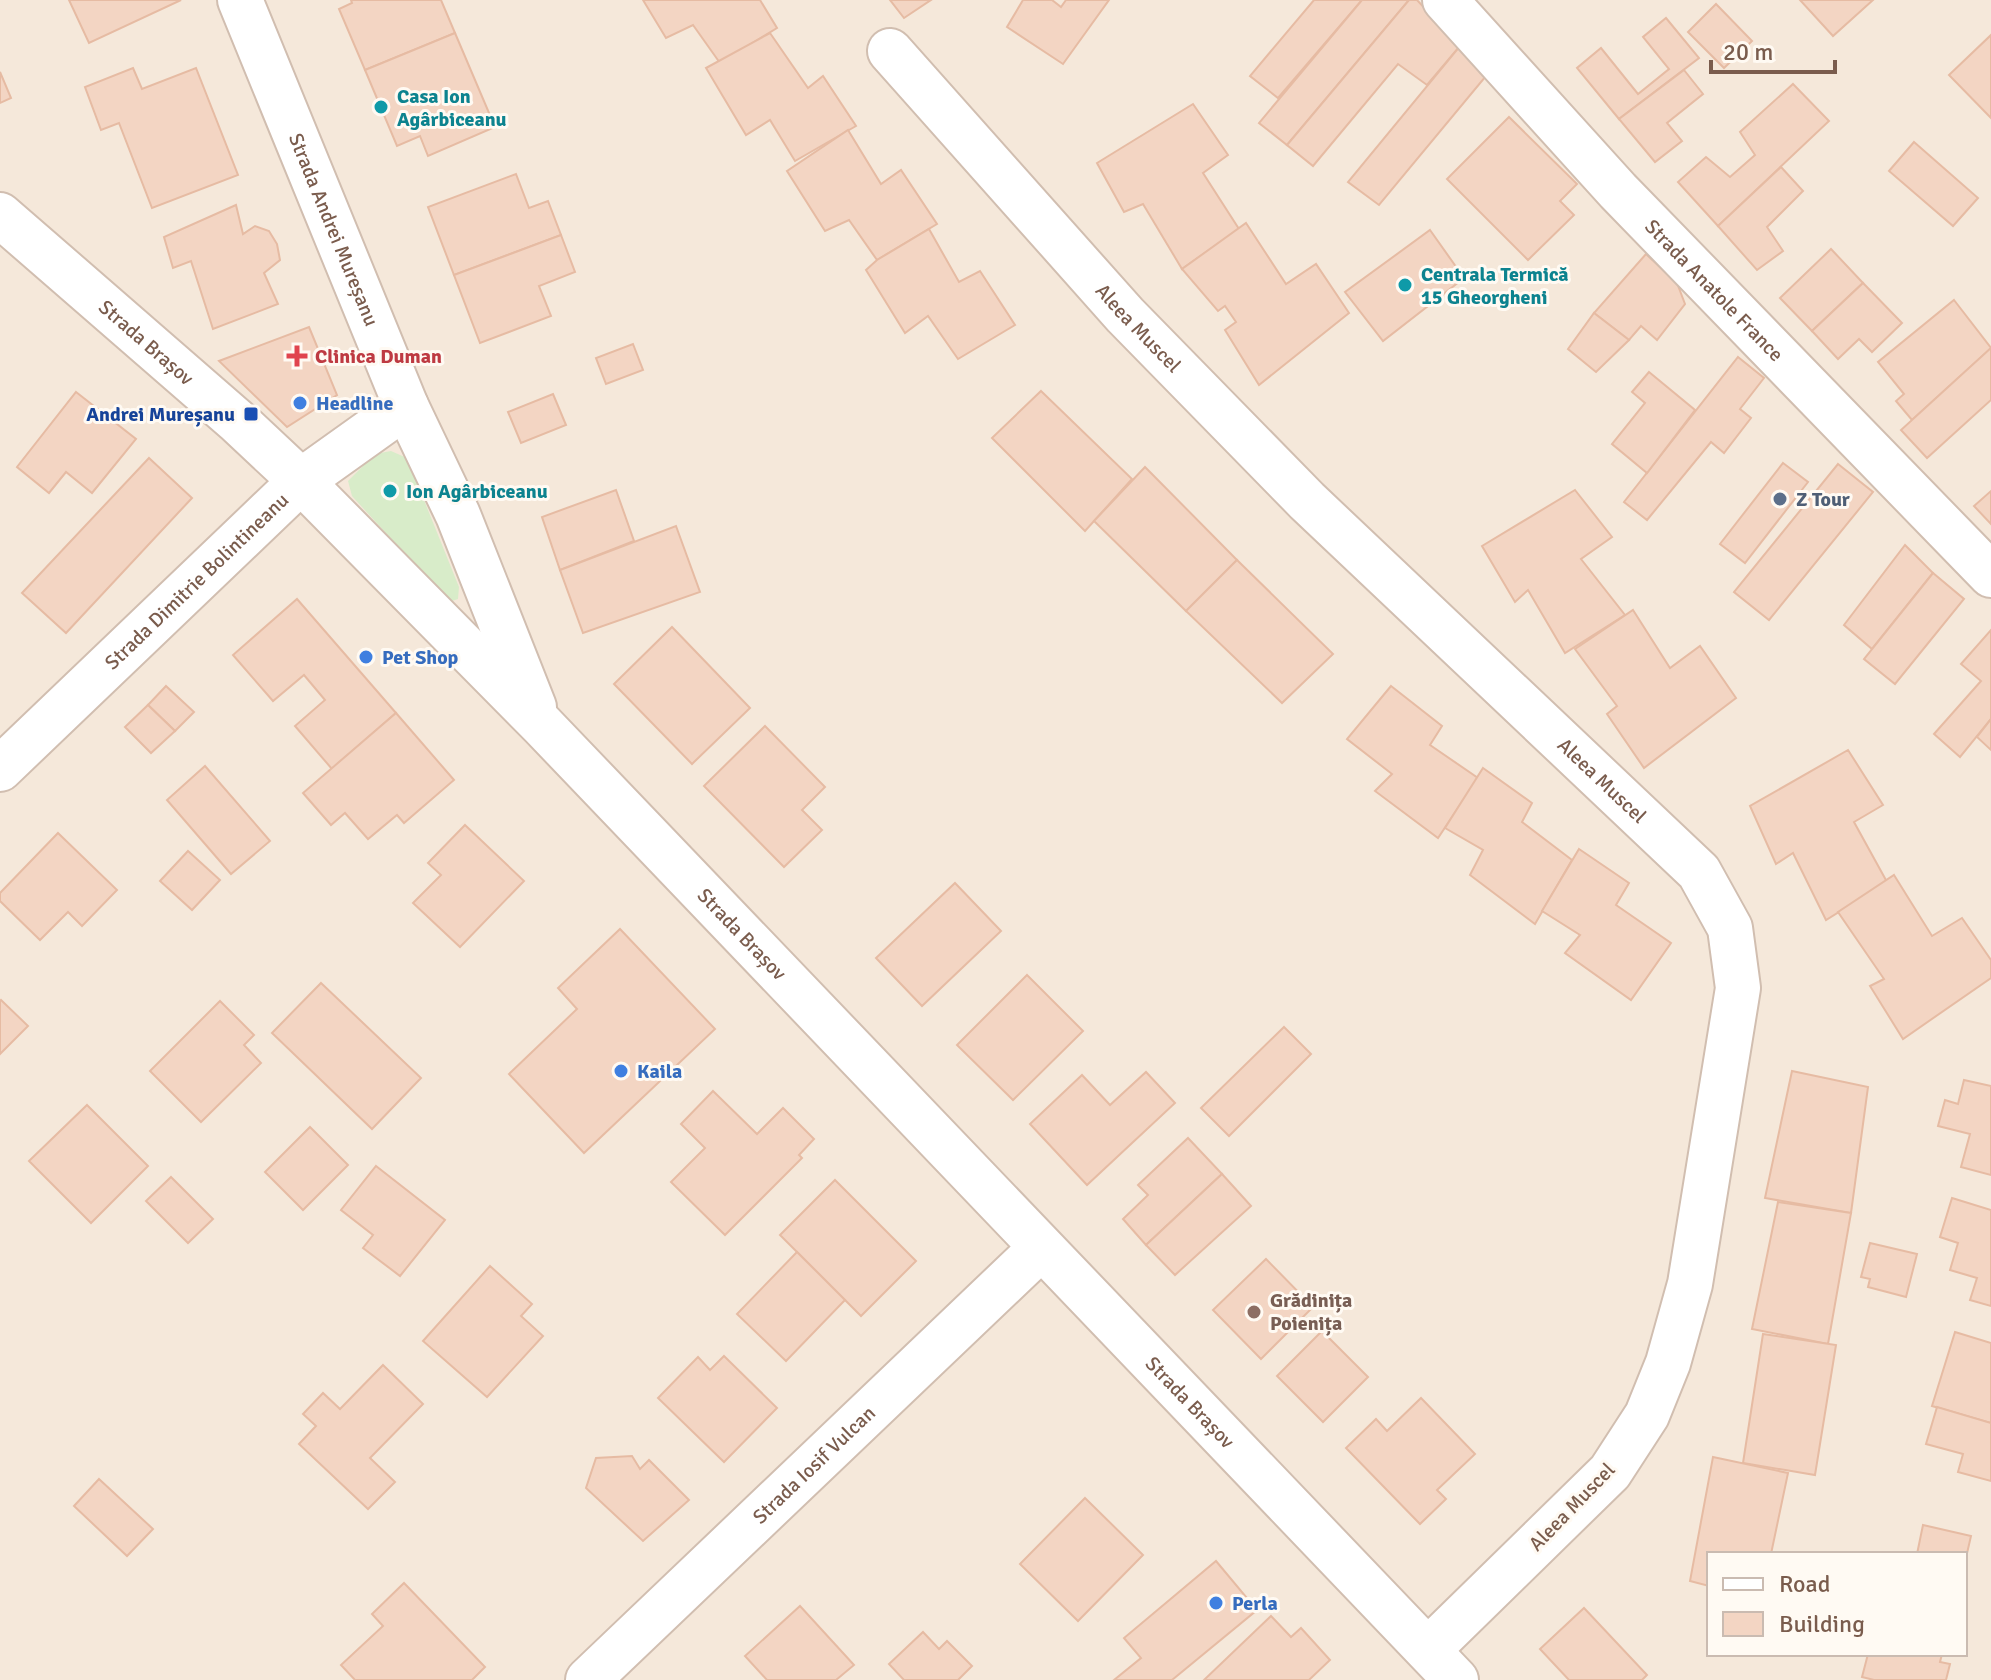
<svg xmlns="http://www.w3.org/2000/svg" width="1991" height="1680" font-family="Signika,sans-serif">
<rect width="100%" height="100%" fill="#fdf6ec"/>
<path fill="#f5e8da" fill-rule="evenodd" d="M0 0H1991V1680H0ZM1709 1554H1965V1654H1709Z"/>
<polygon fill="#d8ecc9" points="391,451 407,458 459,587 458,599 449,602 352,496 348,481 375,454"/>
<g fill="#f3d5c3" stroke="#e6bba3" stroke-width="2">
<polygon points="69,0 181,0 89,43"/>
<polygon points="351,0 441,0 455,33 365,70 339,9 352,3"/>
<polygon points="643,0 760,0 777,28 720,63 693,25 666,38"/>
<polygon points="890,0 931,0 904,18"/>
<polygon points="1023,0 1052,0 1061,7 1066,0 1109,0 1063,64 1007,27"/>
<polygon points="1314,0 1362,0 1278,98 1250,76"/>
<polygon points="1362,0 1409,0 1287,145 1259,123"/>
<polygon points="1409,0 1417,0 1460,46 1427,85 1398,64 1313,166 1287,145"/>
<polygon points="1800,0 1873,0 1833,36"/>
<polygon points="1716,4 1752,41 1724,68 1688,32"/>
<polygon points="1666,18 1699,58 1619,119 1577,68 1601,48 1638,94 1669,69 1643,37"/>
<polygon points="455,33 495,127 428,156 420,136 397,146 365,70"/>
<polygon points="770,33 808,88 823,76 856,126 795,161 770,120 746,135 706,68"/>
<polygon points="1991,35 1991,118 1949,75"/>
<polygon points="1460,46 1486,76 1379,205 1348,182"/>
<polygon points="133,68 142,89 196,68 238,175 152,208 119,123 101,130 85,87"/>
<polygon points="1684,70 1703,94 1667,123 1682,141 1655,162 1619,119"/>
<polygon points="0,72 11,98 0,103"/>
<polygon points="1793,84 1829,121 1718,226 1678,182 1706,157 1730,177 1755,155 1740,132"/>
<polygon points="1193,104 1228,155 1203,173 1239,229 1182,269 1143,204 1124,212 1097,163"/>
<polygon points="1509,117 1577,184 1560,201 1574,215 1528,260 1447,179"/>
<polygon points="848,130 881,184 901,170 937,224 877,260 849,220 825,231 787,171"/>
<polygon points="1914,142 1978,198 1953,226 1889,171"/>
<polygon points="1781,167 1803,191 1767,227 1783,251 1757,270 1718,226"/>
<polygon points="516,174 529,208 548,201 561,235 454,275 428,207"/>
<polygon points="236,205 243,234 255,226 269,231 277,244 280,260 264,273 278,304 213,329 191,261 173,268 164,237"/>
<polygon points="1246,223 1286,284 1316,264 1349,313 1259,385 1225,330 1236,322 1225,306 1218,311 1182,269"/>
<polygon points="929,229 959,282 980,271 1015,325 958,359 928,316 905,333 866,270 877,260"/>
<polygon points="1430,230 1464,278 1383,341 1345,292"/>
<polygon points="561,235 575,272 539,286 551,316 480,343 454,275"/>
<polygon points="1831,249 1863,283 1812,331 1780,298"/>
<polygon points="1646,254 1677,283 1685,304 1657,340 1641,326 1629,340 1594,313"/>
<polygon points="1863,283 1902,323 1872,352 1859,339 1838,359 1812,331"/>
<polygon points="1954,300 1991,348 1912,420 1896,401 1904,394 1878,362"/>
<polygon points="1594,313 1629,340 1596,372 1568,349"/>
<polygon points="309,327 337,395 287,427 219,361"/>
<polygon points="633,344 643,370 606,384 596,358"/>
<polygon points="1991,348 1991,400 1927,458 1901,430"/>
<polygon points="1738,357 1764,378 1740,409 1751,418 1724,453 1711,442 1647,520 1624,502"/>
<polygon points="1649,372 1695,410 1647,473 1612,444 1645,403 1632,392"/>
<polygon points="1041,391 1132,479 1085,531 992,438"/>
<polygon points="76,392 136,439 92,493 66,472 49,493 17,467"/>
<polygon points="553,394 566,425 521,443 508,412"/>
<polygon points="149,458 192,498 66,633 22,593"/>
<polygon points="1783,463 1808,482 1745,563 1720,544"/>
<polygon points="1838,464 1873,492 1769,620 1734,592"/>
<polygon points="1145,467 1237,560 1186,611 1094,521"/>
<polygon points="616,490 634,541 560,570 542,517"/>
<polygon points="1575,490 1612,537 1581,559 1625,615 1565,653 1528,590 1515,602 1482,546"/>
<polygon points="1991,491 1991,524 1974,506"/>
<polygon points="676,526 700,592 583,633 560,570"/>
<polygon points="1905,545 1933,573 1872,649 1844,625"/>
<polygon points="1237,560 1333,654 1282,703 1186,611"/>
<polygon points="1933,573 1964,599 1895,684 1864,659"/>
<polygon points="297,599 396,713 332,769 295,726 325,700 304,675 273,701 233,655"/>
<polygon points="1633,610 1670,668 1700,646 1736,698 1644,768 1607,714 1617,706 1575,649"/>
<polygon points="672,627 750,708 692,764 614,684"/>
<polygon points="1991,630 1991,719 1960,757 1934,734 1981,681 1961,664"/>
<polygon points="166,686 194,712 175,731 148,705"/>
<polygon points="1391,686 1442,726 1430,745 1478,778 1438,838 1375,791 1392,774 1347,739"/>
<polygon points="148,705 175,731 151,753 125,727"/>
<polygon points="396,713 454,780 404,823 397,815 368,839 345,813 331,825 303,793"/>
<polygon points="1991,719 1991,750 1977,737"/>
<polygon points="765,726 825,787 802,810 822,830 784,867 704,786"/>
<polygon points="1848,750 1883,805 1854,822 1887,882 1826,920 1793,853 1776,864 1750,806"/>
<polygon points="205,766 270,841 231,874 167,800"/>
<polygon points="1483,768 1532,803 1522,822 1572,860 1535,924 1470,875 1483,850 1445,828"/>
<polygon points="465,825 524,881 460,947 413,903 441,875 428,863"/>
<polygon points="58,833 117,890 82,926 68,912 40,940 0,901 0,893"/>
<polygon points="1579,849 1629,883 1616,905 1671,943 1631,1000 1565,953 1580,935 1542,911"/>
<polygon points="188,851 220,880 192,910 160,881"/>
<polygon points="1894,875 1932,936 1962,918 1991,960 1991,978 1903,1039 1870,986 1884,979 1838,912"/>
<polygon points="955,883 1001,931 922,1006 876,958"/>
<polygon points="620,929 715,1029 584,1153 509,1074 577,1009 558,988"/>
<polygon points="1027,975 1083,1031 1013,1100 957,1045"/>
<polygon points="321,983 421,1078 372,1129 272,1033"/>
<polygon points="1,1000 28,1026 0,1054 0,1001"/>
<polygon points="220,1001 254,1035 244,1045 261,1063 201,1122 150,1071"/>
<polygon points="1284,1027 1311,1054 1229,1136 1201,1108"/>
<polygon points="1792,1071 1868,1087 1851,1213 1765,1198"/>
<polygon points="1146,1072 1175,1103 1087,1185 1030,1124 1082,1075 1110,1105"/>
<polygon points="1964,1080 1991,1086 1991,1175 1961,1167 1970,1134 1938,1126 1945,1100 1958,1104"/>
<polygon points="713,1091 757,1134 783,1108 814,1139 799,1155 802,1158 725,1235 671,1182 705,1148 681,1124"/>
<polygon points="87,1105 148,1166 91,1223 29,1161"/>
<polygon points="310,1127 348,1165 303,1210 265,1172"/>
<polygon points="1188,1138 1222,1174 1146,1245 1123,1219 1148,1195 1138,1185"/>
<polygon points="376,1166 445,1220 400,1276 363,1248 373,1235 341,1210"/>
<polygon points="1222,1174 1251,1206 1175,1275 1146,1245"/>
<polygon points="171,1177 213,1219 188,1243 146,1201"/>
<polygon points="835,1180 916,1261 861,1316 780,1235"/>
<polygon points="1952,1198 1991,1210 1991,1306 1970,1300 1977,1278 1950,1270 1958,1243 1940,1237"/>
<polygon points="1778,1202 1851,1213 1828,1344 1752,1329"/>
<polygon points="1870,1243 1917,1254 1906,1297 1868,1287 1870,1279 1861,1277"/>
<polygon points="797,1252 845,1300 786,1361 737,1314"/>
<polygon points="1266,1259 1313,1307 1261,1359 1213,1310"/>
<polygon points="490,1266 532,1304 521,1316 543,1336 487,1397 423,1341"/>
<polygon points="1322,1331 1368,1377 1323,1422 1277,1376"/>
<polygon points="1955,1332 1991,1343 1991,1423 1932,1406"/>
<polygon points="1763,1334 1836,1345 1815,1475 1743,1463"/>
<polygon points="724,1356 777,1408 724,1462 658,1398 698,1357 710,1370"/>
<polygon points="383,1365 423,1404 370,1458 395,1482 368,1509 299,1444 316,1426 303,1414 323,1393 340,1409"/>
<polygon points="1421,1398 1475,1454 1437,1490 1446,1499 1420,1524 1346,1448 1376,1419 1387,1431"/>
<polygon points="1937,1407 1991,1423 1991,1481 1958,1472 1963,1454 1926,1444"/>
<polygon points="632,1456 640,1469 649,1460 689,1500 643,1541 586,1488 596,1458"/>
<polygon points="1713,1457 1788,1473 1771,1554 1709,1554 1709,1586 1690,1581"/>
<polygon points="99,1479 153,1529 127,1556 74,1506"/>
<polygon points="1085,1498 1143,1555 1078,1621 1020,1564"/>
<polygon points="1923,1525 1971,1536 1965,1562 1965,1554 1917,1554"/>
<polygon points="1216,1561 1257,1610 1172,1680 1114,1680 1141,1658 1124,1638"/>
<polygon points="404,1583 485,1667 472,1680 355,1680 341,1665 383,1626 372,1614"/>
<polygon points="800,1606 854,1665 836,1680 767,1680 745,1656"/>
<polygon points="1584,1608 1647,1675 1642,1680 1569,1680 1540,1649"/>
<polygon points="1271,1616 1291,1637 1301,1628 1330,1660 1309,1680 1204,1680"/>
<polygon points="923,1632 939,1649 947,1641 972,1666 958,1680 904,1680 889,1664"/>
<polygon points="1868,1654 1942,1654 1940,1662 1950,1664 1946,1680 1874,1680 1862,1677"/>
</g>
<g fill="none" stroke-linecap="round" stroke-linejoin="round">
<defs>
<g id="minor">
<path id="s1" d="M240 0 406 406 458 515 534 707"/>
<path id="s2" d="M1445 0 1618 191 1991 575"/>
<path id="s3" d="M890 51 1125 315 1307 501 1699 872 1730 928 1738 988 1690 1284 1668 1363 1647 1415 1610 1472 1428 1650"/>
<path id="s4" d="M0 215 238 422 301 481 542 725 1456 1680"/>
<path id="s5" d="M0 769 301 481 406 406"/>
<path id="s6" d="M588 1680 1041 1248"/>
</g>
</defs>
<use href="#minor" stroke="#d1beb0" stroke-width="48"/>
<use href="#minor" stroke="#fff" stroke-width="44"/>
</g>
<g fill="#0f9aa8" stroke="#fffaf3" stroke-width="3">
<circle cx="381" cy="107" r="8"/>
<circle cx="1405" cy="285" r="8"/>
<circle cx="390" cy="491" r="8"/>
</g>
<path fill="#e0444e" stroke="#fffaf3" stroke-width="3" d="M293 344h8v8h8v8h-8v8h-8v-8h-8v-8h8z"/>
<g fill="#3f7fe0" stroke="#fffaf3" stroke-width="3">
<circle cx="300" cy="403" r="8"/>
<circle cx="366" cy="657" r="8"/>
<circle cx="621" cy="1071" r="8"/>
<circle cx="1216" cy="1603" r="8"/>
</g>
<rect fill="#1a4fb4" stroke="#fffaf3" stroke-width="3" x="243" y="406" width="16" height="16" rx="4"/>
<circle fill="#5c6f8a" stroke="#fffaf3" stroke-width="3" cx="1780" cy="499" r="8"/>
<circle fill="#8d6e63" stroke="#fffaf3" stroke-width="3" cx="1254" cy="1312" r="8"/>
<g text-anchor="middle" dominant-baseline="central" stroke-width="6" stroke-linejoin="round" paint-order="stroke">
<g font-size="20" font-weight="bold" fill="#0d838f" stroke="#fffaf3" text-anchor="start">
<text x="397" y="96">Casa Ion<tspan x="397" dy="23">Agârbiceanu</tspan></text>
<text x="1421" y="274">Centrala Termică<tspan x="1421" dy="23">15 Gheorgheni</tspan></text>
<text x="406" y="491">Ion Agârbiceanu</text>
</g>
<g font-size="20" fill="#7a5c4d" stroke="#fffaf3">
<text stroke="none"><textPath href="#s1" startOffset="248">Strada Andrei Mureșanu</textPath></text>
<text stroke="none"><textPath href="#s2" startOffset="396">Strada Anatole France</textPath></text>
<text stroke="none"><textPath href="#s3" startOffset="372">Aleea Muscel</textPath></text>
<text stroke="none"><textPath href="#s4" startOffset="194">Strada Brașov</textPath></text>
<text stroke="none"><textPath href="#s5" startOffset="272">Strada Dimitrie Bolintineanu</textPath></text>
<text stroke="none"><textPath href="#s3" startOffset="1020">Aleea Muscel</textPath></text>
<text stroke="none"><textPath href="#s4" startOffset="1034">Strada Brașov</textPath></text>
<text stroke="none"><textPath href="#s4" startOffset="1682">Strada Brașov</textPath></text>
<text stroke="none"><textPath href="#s6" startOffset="312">Strada Iosif Vulcan</textPath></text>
<text transform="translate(1572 1507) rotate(-46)">Aleea Muscel</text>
</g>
<g font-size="20" font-weight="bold" fill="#be3a42" stroke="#fffaf3" text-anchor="start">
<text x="315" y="356">Clinica Duman</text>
</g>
<g font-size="20" font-weight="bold" fill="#366cbe" stroke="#fffaf3" text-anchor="start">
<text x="316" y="403">Headline</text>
<text x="382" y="657">Pet Shop</text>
<text x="637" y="1071">Kaila</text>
<text x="1232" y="1603">Perla</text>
</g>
<g font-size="20" font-weight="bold" fill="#164399" stroke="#fffaf3" text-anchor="end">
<text x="235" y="414">Andrei Mureșanu</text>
</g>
<g font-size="20" font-weight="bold" fill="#4e5e75" stroke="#fffaf3" text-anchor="start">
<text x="1796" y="499">Z Tour</text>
</g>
<g font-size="20" font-weight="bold" fill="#785e54" stroke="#fffaf3" text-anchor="start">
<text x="1270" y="1300">Grădinița<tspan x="1270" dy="23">Poienița</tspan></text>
</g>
</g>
<rect x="1707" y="1552" width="260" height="104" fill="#fffaf3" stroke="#cabbb1" stroke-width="2"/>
<rect x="1723" y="1578" width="40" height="12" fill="#ffffff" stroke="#cabbb1" stroke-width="2"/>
<text x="1779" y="1592" font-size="24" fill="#7a5c4d">Road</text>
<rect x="1723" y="1612" width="40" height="24" fill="#f3d5c3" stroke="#cabbb1" stroke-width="2"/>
<text x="1779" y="1632" font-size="24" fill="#7a5c4d">Building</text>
<path d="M1711 60v12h124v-12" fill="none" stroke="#7a5c4d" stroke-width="4"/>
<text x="1723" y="60" font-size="24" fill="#7a5c4d" stroke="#fffaf3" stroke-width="6" paint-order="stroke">20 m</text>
</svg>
